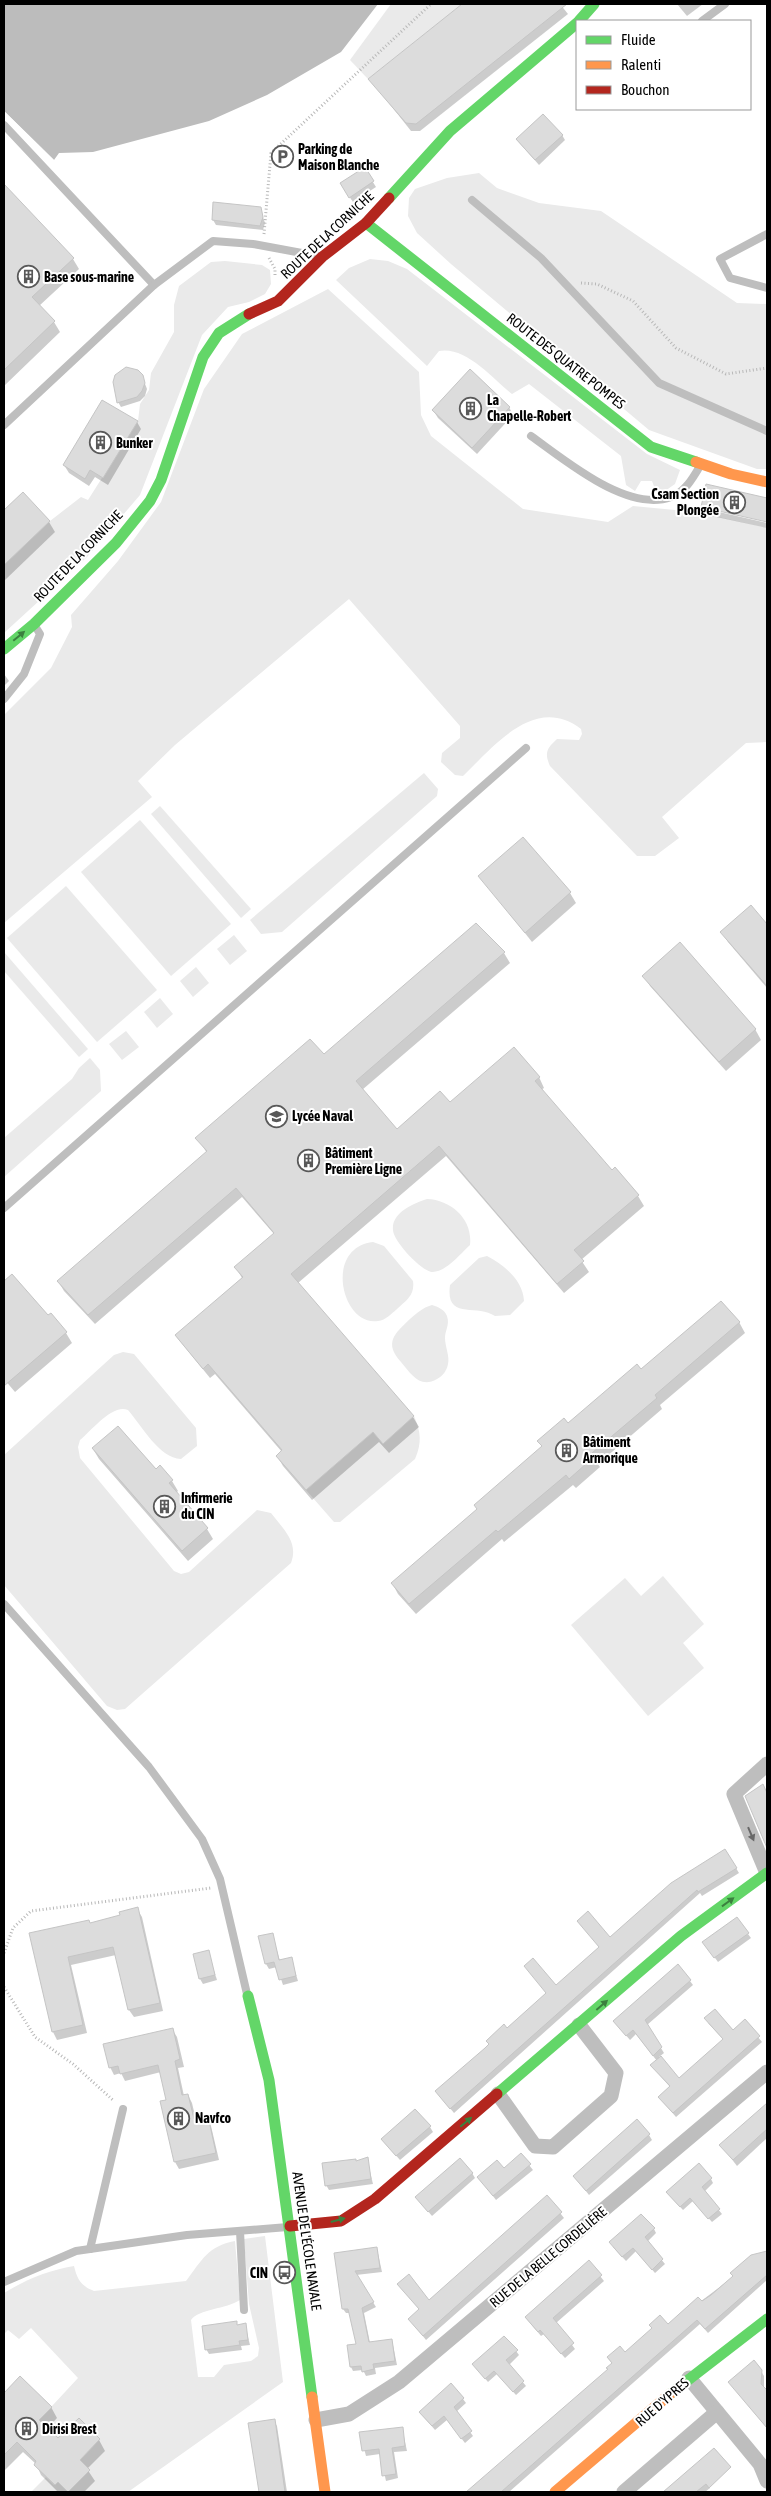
<svg xmlns="http://www.w3.org/2000/svg" width="771" height="2496" font-family="'Asap Condensed',sans-serif">
<rect width="100%" height="100%" fill="#fff"/>
<g fill="#eaeaea">
<polygon points="391,4 462,4 368,79 350,60"/>
<polygon points="479,173 497,188 539,203 601,211 737,303 767,304 767,469 757,469 649,430 451,264 417,233 408,216 409,198 415,189 447,178"/>
<path d="M370 259 388 261 407 269 647 454 680 470 675 484 665 491 655 489 652 481H641L635 491 626 485 621 456 529 384 512 394C493 379 466 346 439 351L427 366 336 280 349 268Z"/>
<polygon points="225,261 262,265 270,270 271,284 265,294 249,302 228,307 202,335 140,495 87,557 4,633 4,565 50,521 81,497 88,500 138,421 140,404 149,390 151,373 174,332 174,305 179,286 211,262"/>
<path d="M328 289 419 372 421 415 431 436 523 509 608 522 633 506 696 512 767 528V742L746 743 662 817 679 838 655 856H637L550 766C544 753 547 748 557 739L579 740 582 734 581 729C535 694 494 746 463 776L455 775 441 762 442 753 460 738V726L349 599 175 745 138 781 152 797 4 923V715L51 668 72 627 71 615 118 561 161 502 204 389 242 334Z"/>
<polygon points="424,773 438,789 437,796 282,932 261,934 250,920"/>
<polygon points="160,806 251,909 241,918 151,814"/>
<polygon points="140,820 231,924 171,976 81,872"/>
<polygon points="66,886 157,990 97,1042 7,938"/>
<polygon points="234,935 247,951 230,965 217,949"/>
<polygon points="4,952 88,1049 79,1057 4,971"/>
<polygon points="196,967 209,983 193,997 180,981"/>
<polygon points="160,998 173,1014 157,1028 144,1012"/>
<polygon points="126,1031 139,1047 122,1060 109,1044"/>
<polygon points="90,1058 100,1070 101,1091 4,1177 4,1138 72,1079 79,1068"/>
<path d="M427 1199C452 1200 473 1220 470 1245 460 1254 447 1271 433 1272 423 1273 393 1241 393 1230 391 1213 414 1203 427 1199Z"/>
<path d="M373 1242 384 1246 413 1281C415 1295 407 1300 397 1309 391 1314 386 1320 378 1321 342 1327 323 1248 373 1242Z"/>
<path d="M487 1256C504 1265 523 1280 524 1301L510 1315 495 1316C477 1303 445 1321 450 1285L479 1258Z"/>
<path d="M432 1305C438 1307 444 1309 447 1316 450 1325 445 1330 445 1338 445 1346 450 1357 448 1364 447 1370 443 1376 437 1379 420 1389 411 1374 401 1362 384 1343 394 1334 410 1319 417 1313 422 1308 432 1305Z"/>
<path d="M123 1352 134 1354 196 1428 197 1446 181 1459C159 1458 142 1426 128 1410 113 1403 91 1431 80 1440L78 1447 80 1458 174 1571 181 1574 189 1572 257 1510 271 1513C283 1529 299 1542 291 1563L125 1709 117 1710 107 1706 4 1585V1455L114 1355Z"/>
<path d="M414 1416C421 1432 422 1443 415 1459L340 1522H334L306 1490 373 1432 383 1443Z"/>
<polygon points="663,1576 704,1624 683,1643 704,1668 648,1716 571,1625 625,1578 641,1596"/>
<path d="M265 2236 283 2382 128 2492H31L46 2477 54 2485 58 2482 68 2492 90 2470 39 2420 78 2378 31 2328 19 2339 8 2330 4 2334V2293C25 2280 49 2270 74 2266 77 2279 81 2286 94 2291L186 2281C202 2260 208 2246 235 2241L240 2300C226 2309 199 2309 191 2320L198 2377H214L224 2365 251 2361 258 2356 259 2348 249 2304 244 2239Z"/>
</g>
<polygon fill="#bcbcbc" points="4,4 378,4 341,52 267,95 209,121 93,152 59,153 54,160 4,111"/>
<polygon fill="#fff" points="4,111 56,162 52,162 4,115"/>
<g fill="#0003">
<polygon points="464,4 560,4 568,14 420,131 411,131 370,79"/>
<polygon points="677,4 703,4 687,16"/>
<polygon points="562,135 565,140 539,165 517,140"/>
<polygon points="364,168 376,187 353,202 344,189"/>
<polygon points="4,186 73,259 79,269 39,306 54,322 60,332 4,386"/>
<polygon points="260,208 265,223 263,230 216,225 213,220"/>
<polygon points="142,376 147,389 145,396 140,401 121,407 118,402"/>
<polygon points="509,407 513,415 477,454 438,418 433,410"/>
<polygon points="137,422 141,429 108,485 95,477 89,486 69,473 64,465"/>
<polygon points="707,486 767,499 767,520 706,507 706,509 767,523 767,528 707,515 702,507"/>
<polygon points="23,493 49,522 55,532 4,581 4,511"/>
<polygon points="4,674 9,681 4,686"/>
<polygon points="523,839 570,893 576,903 532,942 480,876"/>
<polygon points="751,907 767,926 767,988 728,942 722,932"/>
<polygon points="504,953 510,963 362,1090 397,1130 449,1104 539,1077 544,1088 541,1090 612,1172 638,1196 644,1206 581,1260 589,1272 564,1293 446,1156 298,1283 413,1417 419,1427 389,1453 379,1442 312,1500 283,1466 277,1456 282,1452 215,1374 210,1378 176,1336 242,1278 236,1268 274,1234 242,1197 95,1324 64,1291 58,1281 207,1153 197,1138 324,1056"/>
<polygon points="644,976 755,1029 761,1040 726,1071 650,986"/>
<polygon points="12,1276 48,1317 66,1333 72,1343 15,1392 4,1379 4,1283"/>
<polygon points="739,1322 745,1333 660,1405 662,1409 598,1464 600,1467 576,1488 573,1485 504,1542 502,1539 416,1614 398,1594 392,1583 478,1509 543,1447 539,1441 568,1425 641,1371"/>
<polygon points="93,1449 155,1470 160,1467 172,1481 178,1491 176,1493 207,1529 213,1539 188,1561 99,1459"/>
<polygon points="763,1786 767,1793 767,1844 765,1841"/>
<polygon points="725,1850 739,1873 702,1896 700,1893 454,2113 440,2096 506,2030 610,1938"/>
<polygon points="137,1909 142,1917 163,2011 134,2017 129,2010 116,1955 71,1965 87,2033 57,2040 53,2032 30,1934 90,1924 121,1916"/>
<polygon points="272,1934 280,1961 291,1958 298,1981 283,1985 277,1967 269,1969 266,1964"/>
<polygon points="748,1934 751,1938 718,1962 707,1947"/>
<polygon points="208,1952 217,1980 203,1984 200,1979"/>
<polygon points="690,1981 693,1985 647,2025 664,2053 659,2057 679,2079 724,2040 708,2023 733,2032 745,2021 762,2042 676,2117 663,2102 670,2087 652,2066 657,2061 636,2034 630,2040 618,2026"/>
<polygon points="172,2029 177,2037 184,2067 178,2068 184,2096 188,2095 192,2103 196,2120 207,2118 211,2126 219,2160 179,2169 175,2162 167,2101 161,2072 125,2081 121,2073 114,2075 110,2067"/>
<polygon points="767,2104 767,2138 737,2166 721,2145"/>
<polygon points="430,2127 433,2132 400,2160 386,2144"/>
<polygon points="649,2135 652,2140 589,2195 578,2181"/>
<polygon points="521,2155 533,2170 496,2200 482,2182 504,2170"/>
<polygon points="367,2159 373,2184 329,2190 326,2185 356,2162"/>
<polygon points="472,2173 475,2178 432,2216 417,2198"/>
<polygon points="711,2179 713,2183 704,2192 722,2214 712,2222 693,2201 683,2210 670,2196"/>
<polygon points="547,2196 564,2218 426,2340 409,2319 420,2310 402,2289 429,2302"/>
<polygon points="654,2229 656,2233 647,2242 665,2264 655,2273 636,2251 626,2261 613,2247"/>
<polygon points="377,2249 382,2272 356,2275 376,2307 364,2313 370,2343 392,2340 397,2365 375,2368 376,2374 366,2376 363,2370 353,2371 351,2367 357,2345 350,2313 346,2313 343,2309 335,2254"/>
<polygon points="767,2252 767,2280 708,2333 700,2324 509,2492 477,2492 474,2487 609,2370 613,2364 608,2358 625,2353 668,2326 733,2277 731,2273 751,2256"/>
<polygon points="589,2262 604,2281 556,2323 575,2349 565,2358 544,2334 541,2336 526,2318"/>
<polygon points="236,2323 238,2326 245,2325 250,2345 241,2346 242,2350 209,2354 206,2349"/>
<polygon points="516,2351 519,2355 509,2365 526,2386 516,2395 497,2374 488,2382 476,2368"/>
<polygon points="761,2371 764,2376 764,2388 767,2393 767,2428 730,2383"/>
<polygon points="20,2378 51,2407 57,2418 47,2429 58,2440 99,2440 105,2451 87,2469 95,2481 84,2492 58,2492 41,2475 36,2464 23,2452 4,2471 4,2395"/>
<polygon points="463,2399 466,2403 456,2412 473,2436 465,2443 447,2420 435,2430 423,2416"/>
<polygon points="274,2421 277,2426 287,2492 260,2492 250,2424"/>
<polygon points="402,2428 407,2451 394,2452 398,2478 386,2481 380,2454 366,2456 360,2433"/>
<polygon points="706,2482 710,2488 705,2492 676,2492 672,2486"/>
</g>
<g fill="#dcdcdc" stroke="#c5c5c5">
<polygon points="462,4 567,4 416,124 406,123 368,79"/>
<polygon points="543,114 563,135 535,160 516,139"/>
<polygon points="365,167 374,181 349,198 340,183"/>
<polygon points="4,184 74,258 32,297 55,321 4,370"/>
<polygon points="213,202 261,207 263,217 260,226 212,220"/>
<polygon points="126,367 138,370 143,375 145,383 142,391 137,397 117,403 113,382 115,375"/>
<polygon points="470,369 510,407 472,448 432,410"/>
<polygon points="102,400 138,421 103,478 90,470 85,479 63,465"/>
<polygon points="706,484 767,498 767,522 701,507"/>
<polygon points="23,492 50,521 4,565 4,510"/>
<polygon points="523,837 571,892 525,933 478,876"/>
<polygon points="751,905 767,924 767,986 720,932"/>
<polygon points="476,923 505,952 356,1081 397,1129 440,1091 450,1102 514,1047 540,1077 535,1081 612,1170 615,1167 639,1195 574,1250 584,1261 557,1284 439,1146 291,1274 414,1416 383,1444 373,1432 306,1490 276,1456 282,1450 208,1364 203,1369 175,1335 243,1277 234,1267 274,1233 236,1188 88,1315 57,1281 207,1151 195,1138 310,1039 324,1054"/>
<polygon points="680,942 756,1029 719,1062 642,976"/>
<polygon points="12,1274 48,1315 51,1313 67,1332 4,1386 4,1281"/>
<polygon points="721,1301 740,1322 655,1395 657,1398 592,1453 595,1456 569,1479 566,1475 498,1532 496,1530 409,1604 391,1583 477,1509 474,1505 542,1446 537,1441 564,1418 568,1423 637,1364 641,1369"/>
<polygon points="118,1426 156,1469 160,1465 173,1480 169,1483 208,1528 182,1551 92,1448"/>
<polygon points="763,1784 767,1793 767,1848 745,1796"/>
<polygon points="725,1849 737,1868 698,1892 697,1890 450,2109 435,2091 485,2048 489,2044 486,2041 504,2024 507,2028 546,1993 524,1966 533,1958 556,1985 599,1947 577,1921 588,1911 610,1937 671,1883"/>
<polygon points="138,1907 160,2003 128,2010 113,1947 68,1957 83,2025 52,2032 29,1933 89,1920 90,1923 120,1915 119,1912"/>
<polygon points="737,1917 749,1933 714,1958 702,1942"/>
<polygon points="273,1933 279,1960 292,1957 296,1976 279,1980 274,1962 265,1964 258,1936"/>
<polygon points="209,1950 215,1975 199,1979 193,1954"/>
<polygon points="678,1964 691,1980 645,2020 662,2047 653,2056 633,2030 626,2036 613,2021"/>
<polygon points="715,2009 733,2030 745,2019 760,2036 673,2113 658,2097 670,2086 650,2065 661,2056 679,2078 723,2039 704,2018"/>
<polygon points="173,2028 180,2059 175,2061 182,2095 188,2094 194,2119 208,2116 216,2153 174,2162 160,2101 166,2100 158,2065 120,2074 118,2066 109,2068 103,2044"/>
<polygon points="767,2103 767,2129 733,2160 719,2145"/>
<polygon points="415,2109 431,2126 396,2156 381,2139"/>
<polygon points="637,2119 650,2134 586,2191 573,2176"/>
<polygon points="521,2153 531,2164 493,2196 477,2177 497,2160 504,2168"/>
<polygon points="368,2157 371,2179 325,2186 322,2163 356,2159 356,2161"/>
<polygon points="460,2158 473,2173 428,2212 415,2197"/>
<polygon points="699,2163 712,2178 702,2187 720,2209 708,2219 690,2198 680,2207 666,2192"/>
<polygon points="547,2195 562,2212 423,2336 408,2319 419,2309 397,2284 409,2274 429,2300"/>
<polygon points="641,2214 655,2228 645,2237 663,2259 652,2270 633,2248 622,2257 609,2242"/>
<polygon points="377,2247 380,2268 355,2271 374,2302 362,2308 369,2342 392,2339 395,2361 373,2364 374,2369 362,2372 361,2366 350,2367 347,2345 356,2344 348,2309 342,2309 334,2253"/>
<polygon points="767,2251 767,2275 705,2329 697,2320 501,2492 466,2492 608,2369 606,2368 612,2363 607,2357 620,2346 625,2352 652,2328 649,2325 660,2315 668,2324 698,2297 702,2301 711,2295 733,2276 730,2273 751,2255"/>
<polygon points="589,2260 602,2275 553,2318 574,2343 561,2354 540,2330 538,2332 525,2317"/>
<polygon points="237,2321 237,2325 246,2323 248,2340 239,2341 240,2345 205,2350 202,2326"/>
<polygon points="504,2336 518,2350 506,2360 524,2381 513,2392 494,2371 485,2379 472,2364"/>
<polygon points="754,2360 762,2370 761,2384 767,2390 767,2428 728,2382"/>
<polygon points="20,2376 52,2407 39,2420 58,2438 79,2418 100,2439 80,2460 90,2470 68,2492 58,2482 55,2485 34,2465 36,2461 17,2442 4,2455 4,2393"/>
<polygon points="451,2383 464,2398 454,2407 472,2431 461,2439 444,2416 432,2426 419,2412"/>
<polygon points="275,2419 285,2492 259,2492 248,2423"/>
<polygon points="403,2427 405,2446 392,2448 396,2474 382,2476 379,2449 362,2451 359,2432"/>
<polygon points="714,2448 731,2467 709,2488 706,2484 696,2492 663,2492"/>
</g>
<g fill="none" stroke-linecap="round" stroke-linejoin="round">
<g stroke="#b8b8b8" stroke-width="3" stroke-dasharray="1 2.5" stroke-linecap="butt">
<polyline points="264,234 271,153 431,4"/>
<polyline points="269,258 275,269 275,275"/>
<polyline points="581,283 597,284 633,301 676,348 726,374 767,368"/>
<polyline points="4,1953 13,1928 31,1911 211,1888"/>
<polyline points="4,1987 35,2037 73,2064 114,2101"/>
</g>
<g stroke="#bebebe" stroke-width="8">
<polyline points="702,21 725,4"/>
<polyline points="4,125 154,285"/>
<polyline points="472,200 541,258 659,383 767,431"/>
<polyline points="767,234 720,259 730,278 767,288"/>
<polyline points="4,425 154,285 213,241 253,244 318,256"/>
<path d="M531 436C565 460 627 513 671 497 685 492 693 478 700 466"/>
<polyline points="4,699 24,674 40,634 35,626"/>
<polyline points="4,1208 526,748"/>
<polyline points="4,1604 149,1767 202,1839 220,1879 247,1994"/>
<polyline points="240,2231 244,2310"/>
<polyline points="90,2249 123,2109"/>
<polyline points="4,2282 76,2251 187,2235 288,2227"/>
</g>
<g stroke="#bebebe" stroke-width="15">
<polyline points="767,1764 734,1794 767,1873"/>
<polyline points="498,2094 535,2146 553,2147 611,2096 616,2073 579,2025"/>
<polyline points="689,2378 760,2464 767,2481"/>
<polyline points="316,2420 349,2414 399,2382 767,2072"/>
<polyline points="624,2492 717,2412"/>
</g>
<g stroke="#63d668" stroke-width="11">
<polyline points="579,21 594,4"/>
<polyline points="389,198 450,131 577,23"/>
<polyline points="366,223 651,447 696,462"/>
<polyline points="4,649 34,624 116,543 150,501 161,480 203,357 219,333 249,314"/>
<polyline points="248,1996 269,2080 312,2397"/>
<polyline points="497,2094 681,1936 767,1873"/>
<polyline points="670,2394 767,2319"/>
</g>
<g stroke="#ff974d" stroke-width="11">
<polyline points="696,462 731,474 767,482"/>
<polyline points="312,2397 325,2492"/>
<polyline points="555,2492 670,2394"/>
</g>
<g stroke="#b3261e" stroke-width="11">
<polyline points="249,314 278,301 322,257 366,223 389,198"/>
<polyline points="290,2226 341,2221 375,2199 497,2094"/>
</g>
</g>
<defs><path id="oneway-solid" d="M-6-.8H1V-3.2L6.5 0L1 3.2V.8H-6Z" transform="scale(1.25)"/></defs>
<g fill="#3b803e">
<use href="#oneway-solid" transform="translate(19 636) rotate(-40)"/>
<use href="#oneway-solid" transform="translate(728 1902) rotate(-36)"/>
<use href="#oneway-solid" transform="translate(602 2005) rotate(-41)"/>
<use href="#oneway-solid" transform="translate(466 2122) rotate(-40)"/>
<use href="#oneway-solid" transform="translate(338 2220) rotate(-15)"/>
</g>
<use fill="#686868" href="#oneway-solid" transform="translate(751 1834) rotate(67)"/>
<defs>
<symbol id="parking-ring" viewBox="-11 -11 22 22"><circle r="9.5" fill="#fff" stroke="#595959" stroke-width="1.5"/><path d="M-3.5-5.5H1a3.5 3.5 0 0 1 0 7H-1V5.5H-3.5ZM-1-3.4V-.6H.8a1.4 1.4 0 0 0 0-2.8Z" fill="#595959"/></symbol>
<symbol id="building-ring" viewBox="-11 -11 22 22"><circle r="9.5" fill="#fff" stroke="#595959" stroke-width="1.5"/><path d="M-4-6H4V6H1V3H-1V6H-4ZM-2.5-4.3h1.7v1.8h-1.7ZM.8-4.3h1.7v1.8H.8ZM-2.5-1h1.7V.8h-1.7ZM.8-1h1.7V.8H.8Z" fill="#595959"/></symbol>
<symbol id="school-ring" viewBox="-11 -11 22 22"><circle r="9.5" fill="#fff" stroke="#595959" stroke-width="1.5"/><path d="M0-5L7-2L0 1L-7-2ZM-4 1L0 2.5L4 1V4Q0 6-4 4Z" fill="#595959"/></symbol>
<symbol id="bus-ring" viewBox="-11 -11 22 22"><circle r="9.5" fill="#fff" stroke="#595959" stroke-width="1.5"/><path d="M-5-6H5V4H4V6H2V4H-2V6H-4V4H-5ZM-3.5-4V0h7V-4ZM-3.5 1.2v1.5H-2V1.2ZM2 1.2v1.5H3.5V1.2Z" fill="#595959"/></symbol>
</defs>
<g fill-rule="evenodd">
<use href="#parking-ring" x="270" y="144" width="25" height="25"/>
<use href="#building-ring" x="16" y="264" width="25" height="25"/>
<use href="#building-ring" x="458" y="396" width="25" height="25"/>
<use href="#building-ring" x="88" y="430" width="25" height="25"/>
<use href="#building-ring" x="722" y="490" width="25" height="25"/>
<use href="#school-ring" x="264" y="1104" width="25" height="25"/>
<use href="#building-ring" x="296" y="1148" width="25" height="25"/>
<use href="#building-ring" x="554" y="1438" width="25" height="25"/>
<use href="#building-ring" x="152" y="1494" width="25" height="25"/>
<use href="#building-ring" x="166" y="2106" width="25" height="25"/>
<use href="#bus-ring" x="272" y="2260" width="25" height="25"/>
<use href="#building-ring" x="14" y="2416" width="25" height="25"/>
</g>
<g text-anchor="middle" dominant-baseline="central" stroke-width="4" stroke-linejoin="round" paint-order="stroke">
<g font-size="14" font-weight="bold" fill="#000" stroke="#fff" text-anchor="start">
<text x="298" y="149">Parking de<tspan x="298" dy="16">Maison Blanche</tspan></text>
<text x="44" y="277">Base sous-marine</text>
<text x="487" y="400">La<tspan x="487" dy="16">Chapelle-Robert</tspan></text>
<text x="116" y="443">Bunker</text>
<text x="719" y="494" text-anchor="end">Csam Section<tspan x="719" dy="16">Plongée</tspan></text>
<text x="292" y="1116">Lycée Naval</text>
<text x="325" y="1153">Bâtiment<tspan x="325" dy="16">Première Ligne</tspan></text>
<text x="583" y="1442">Bâtiment<tspan x="583" dy="16">Armorique</tspan></text>
<text x="181" y="1498">Infirmerie<tspan x="181" dy="16">du CIN</tspan></text>
<text x="195" y="2118">Navfco</text>
<text x="268" y="2273" text-anchor="end">CIN</text>
<text x="42" y="2429">Dirisi Brest</text>
</g>
<g font-size="14" fill="#000" stroke="#fff">
<text transform="translate(327 235) rotate(-43)">ROUTE DE LA CORNICHE</text>
<text transform="translate(566 361) rotate(38)">ROUTE DES QUATRE POMPES</text>
<text transform="translate(78 556) rotate(-46)">ROUTE DE LA CORNICHE</text>
<text transform="translate(307 2241) rotate(82)">AVENUE DE L'ÉCOLE NAVALE</text>
<text transform="translate(548 2257) rotate(-40)">RUE DE LA BELLE CORDELIÈRE</text>
<text transform="translate(662 2402) rotate(-41)">RUE D'YPRES</text>
</g>
</g>
<rect width="771" height="2496" fill="none" stroke="#000000" stroke-width="10"/>
<rect x="576" y="20" width="175" height="90" fill="#ffffff" stroke="#999999"/>
<rect x="586" y="36" width="25" height="8" fill="#63d668" stroke="#999999"/>
<text x="621" y="45" font-size="15" fill="#000000">Fluide</text>
<rect x="586" y="61" width="25" height="8" fill="#ff974d" stroke="#999999"/>
<text x="621" y="70" font-size="15" fill="#000000">Ralenti</text>
<rect x="586" y="86" width="25" height="8" fill="#b3261e" stroke="#999999"/>
<text x="621" y="95" font-size="15" fill="#000000">Bouchon</text>
</svg>
